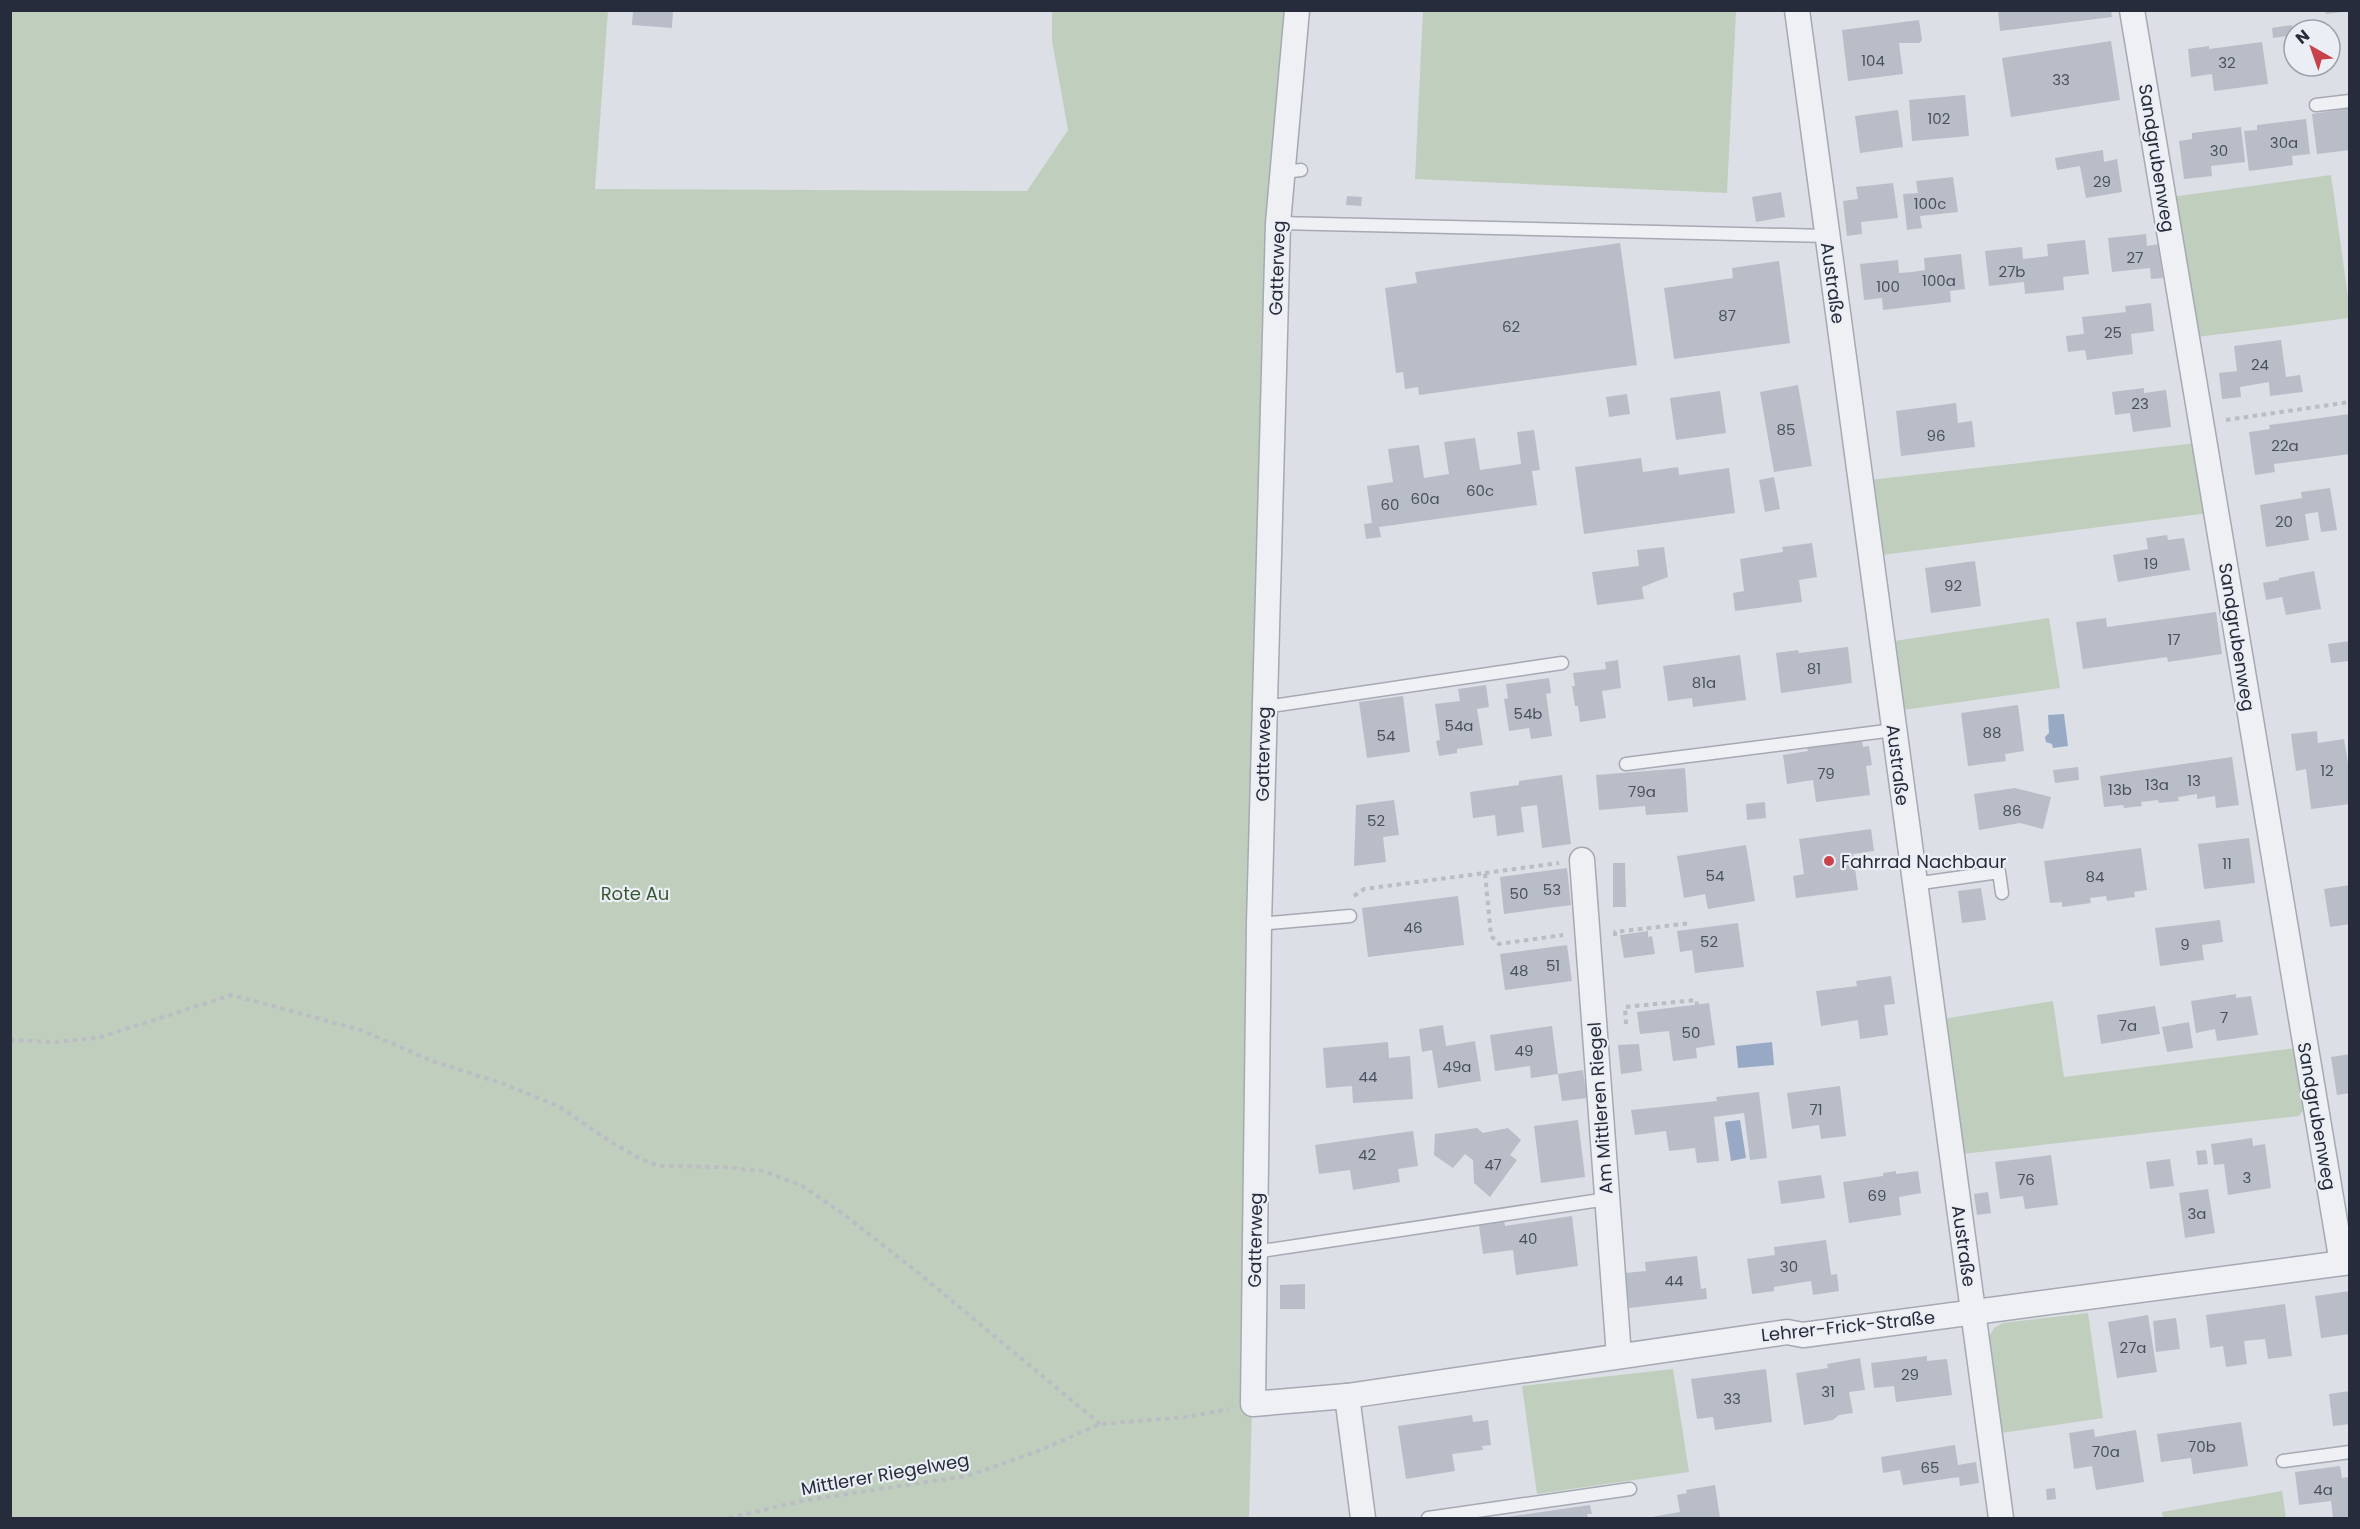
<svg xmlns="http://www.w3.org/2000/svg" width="2360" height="1529" font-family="Poppins,sans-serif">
<rect width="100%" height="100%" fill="#dcdfe6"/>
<g fill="#c0cfbd">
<path d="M10 11H608L595 189 1027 191 1068 130 1052 41V11H1286C1255 249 1259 490 1259 730 1259 993 1257 1256 1249 1518H11Z"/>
<polygon points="1423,11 1736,11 1727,193 1415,179"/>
<polygon points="2331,175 2349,304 2349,318 2197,337 2171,197"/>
<polygon points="2197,443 2208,513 1882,555 1869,480"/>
<polygon points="2049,618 2060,688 1903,710 1894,641"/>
<polygon points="2053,1001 2064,1077 2296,1048 2306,1107 2299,1116 1962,1154 1943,1019"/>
<polygon points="2088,1313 2103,1418 2001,1433 1989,1337 1994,1328 2003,1323"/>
<polygon points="1673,1369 1689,1472 1537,1494 1522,1386"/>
<polygon points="2282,1491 2286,1518 2163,1518 2162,1512"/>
</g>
<g fill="#97a9c5">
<polygon points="2064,714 2068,746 2053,748 2052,744 2046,742 2045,737 2049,733 2048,715"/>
<polygon points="1772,1042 1774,1065 1738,1068 1736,1046"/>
<polygon points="1740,1120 1746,1158 1731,1161 1725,1122"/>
</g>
<g fill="#b9bdc8">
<polygon points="633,10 673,10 672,28 632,25"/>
<polygon points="1998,10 2111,10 2112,17 2000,31"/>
<polygon points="2325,10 2342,10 2342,12 2326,14"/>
<polygon points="1919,20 1922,40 1919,43 1899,43 1903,74 1848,81 1842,30"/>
<polygon points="2292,25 2293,35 2273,38 2272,28"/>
<polygon points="2111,41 2120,100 2011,117 2002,58"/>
<polygon points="2262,42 2268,84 2214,91 2212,74 2191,77 2188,49 2209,46 2209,49"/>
<polygon points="1965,95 1969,136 1912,141 1909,100"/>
<polygon points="2350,108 2350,150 2317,154 2312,114"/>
<polygon points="1898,110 1903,147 1860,153 1855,116"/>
<polygon points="2306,119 2310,154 2292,156 2293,165 2249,171 2244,131 2257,130 2257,125"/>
<polygon points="2241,127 2245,162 2211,166 2212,176 2184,179 2179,141 2192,139 2192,133"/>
<polygon points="2103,150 2104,162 2117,159 2122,192 2086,198 2080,166 2057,170 2055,158"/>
<polygon points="1953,177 1958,212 1920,216 1922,228 1907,230 1903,194 1918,193 1916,181"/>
<polygon points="1893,183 1898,218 1861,222 1862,234 1847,236 1843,201 1858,199 1856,187"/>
<polygon points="1781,192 1785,217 1756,222 1752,197"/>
<polygon points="1347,196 1362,197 1361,206 1346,205"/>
<polygon points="2146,234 2147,246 2159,244 2163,278 2151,279 2150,268 2112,272 2108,238"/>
<polygon points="2085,240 2089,274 2063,277 2064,290 2025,294 2024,282 1989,286 1985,251 2022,247 2023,259 2048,256 2047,244"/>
<polygon points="1620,243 1637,365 1419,395 1418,387 1405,389 1403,372 1396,373 1385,288 1417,283 1415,272"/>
<polygon points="1961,254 1965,289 1950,291 1951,302 1883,310 1882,298 1864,300 1860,264 1898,260 1899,273 1912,272 1925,270 1924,258"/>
<polygon points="1779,261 1790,343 1674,359 1664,288 1733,278 1732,268"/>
<polygon points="2151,303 2154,331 2131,334 2133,354 2087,360 2085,350 2068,352 2066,336 2084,334 2082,317 2126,312 2125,306"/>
<polygon points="2281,340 2286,377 2300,375 2303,392 2270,396 2269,382 2240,387 2241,397 2222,399 2219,373 2237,371 2234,346"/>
<polygon points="1798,385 1812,466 1774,472 1760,392"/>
<polygon points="2144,388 2144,393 2166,390 2171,427 2133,432 2130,413 2115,415 2112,392"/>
<polygon points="1720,391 1726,433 1676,440 1670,398"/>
<polygon points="1627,394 1630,414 1609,417 1606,397"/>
<polygon points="1956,403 1958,423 1972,421 1975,447 1901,456 1896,411"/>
<polygon points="2349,414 2350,454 2274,464 2275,472 2255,475 2249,432 2270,429 2269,425"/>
<polygon points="1534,430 1540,470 1532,471 1537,505 1379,527 1381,537 1366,539 1364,524 1372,523 1367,486 1393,482 1388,449 1419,445 1424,478 1449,474 1444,442 1475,438 1480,470 1521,464 1517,432"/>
<polygon points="1641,458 1643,472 1678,467 1679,475 1729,468 1735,513 1584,534 1575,467"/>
<polygon points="1774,477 1780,509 1765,512 1759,480"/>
<polygon points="2330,488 2337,530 2321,532 2318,512 2305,514 2309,540 2266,547 2260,505 2302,498 2301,492"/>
<polygon points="2167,535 2168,540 2184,538 2190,570 2118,582 2113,555 2148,549 2146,538"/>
<polygon points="1812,543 1817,577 1799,580 1802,602 1735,611 1733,593 1744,591 1740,559 1783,552 1782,547"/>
<polygon points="1664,547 1668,577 1642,587 1644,599 1597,605 1592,572 1639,566 1637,550"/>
<polygon points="1975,561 1981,606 1931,613 1925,568"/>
<polygon points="2314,571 2321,609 2286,615 2282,597 2266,600 2263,583 2279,580 2279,578"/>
<polygon points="2216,612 2222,654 2168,662 2167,657 2083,669 2076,622 2106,618 2107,627"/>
<polygon points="2350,641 2350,661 2331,663 2328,644"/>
<polygon points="1848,647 1852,683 1781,693 1776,653 1798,650 1799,653"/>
<polygon points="1740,655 1746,700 1693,707 1692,698 1668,701 1663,666"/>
<polygon points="1618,660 1621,688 1602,691 1606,718 1580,722 1578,706 1575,706 1572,686 1575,686 1573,673 1606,669 1605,662"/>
<polygon points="1549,678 1551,693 1546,694 1552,736 1531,739 1529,728 1509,731 1504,699 1508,698 1506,684"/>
<polygon points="1486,685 1489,707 1477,709 1483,745 1457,749 1457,753 1439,756 1436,741 1440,740 1435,704 1460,701 1458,689"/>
<polygon points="1403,696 1410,752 1367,758 1359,702"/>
<polygon points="2018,705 2024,751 2005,754 2006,761 1968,766 1961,713"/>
<polygon points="2317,731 2318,743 2344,739 2350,776 2350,804 2311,809 2306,769 2296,771 2291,734"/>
<polygon points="1862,741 1863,747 1869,746 1872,765 1866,766 1870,795 1816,802 1813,780 1787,784 1783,755 1808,751 1807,748"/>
<polygon points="2232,757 2239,805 2216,808 2215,796 2197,799 2197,794 2178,797 2179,801 2159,803 2158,800 2141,802 2142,806 2124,808 2123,805 2104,807 2100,776"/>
<polygon points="2078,767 2079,780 2055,783 2053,770"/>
<polygon points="1685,768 1688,812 1646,815 1645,806 1599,810 1596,775"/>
<polygon points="1562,775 1571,844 1542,848 1537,805 1521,807 1524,832 1497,836 1495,815 1473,818 1470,792 1519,785 1519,781"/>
<polygon points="2015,788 2051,797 2043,829 2020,823 1979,830 1974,794"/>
<polygon points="1394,800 1399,835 1383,837 1386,862 1354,866 1356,805"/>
<polygon points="1765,802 1766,818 1747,820 1746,804"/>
<polygon points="1871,829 1874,851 1853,854 1858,890 1796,898 1793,876 1804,874 1799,839"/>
<polygon points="2249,838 2255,883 2204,889 2198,844"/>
<polygon points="1746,845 1755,901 1708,909 1705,894 1684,898 1677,856"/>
<polygon points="2141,848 2147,890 2134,892 2135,897 2107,901 2106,896 2090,898 2091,903 2062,907 2062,902 2050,903 2044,861"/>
<polygon points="1613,863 1625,863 1626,907 1613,907"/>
<polygon points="1567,868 1571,905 1504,914 1500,877"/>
<polygon points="2350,885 2350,924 2330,927 2324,889"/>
<polygon points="1981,888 1986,920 1962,923 1958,891"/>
<polygon points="1458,896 1464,945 1368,957 1362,908"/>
<polygon points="2220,920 2223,942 2202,945 2204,960 2160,966 2155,928"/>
<polygon points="1738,923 1744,967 1695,973 1692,950 1680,952 1677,931"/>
<polygon points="1648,931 1648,937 1652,936 1655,954 1624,958 1620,935"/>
<polygon points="1567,945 1572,981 1505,990 1500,954"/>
<polygon points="1891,976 1895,1004 1884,1005 1888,1035 1860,1039 1858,1020 1821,1026 1816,991 1857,986 1856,981"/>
<polygon points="2236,994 2236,998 2251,996 2258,1035 2217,1041 2215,1029 2196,1033 2191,1001"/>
<polygon points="1709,1003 1715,1045 1696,1048 1697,1058 1673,1061 1669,1031 1640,1034 1637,1012"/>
<polygon points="2155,1006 2160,1034 2101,1044 2097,1015"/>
<polygon points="2189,1022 2193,1048 2167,1052 2162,1027"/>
<polygon points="1443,1025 1446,1046 1475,1041 1481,1081 1438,1088 1432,1050 1422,1052 1419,1029"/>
<polygon points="1552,1026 1558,1074 1531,1078 1530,1066 1495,1071 1490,1035"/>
<polygon points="1388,1042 1389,1058 1410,1056 1413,1099 1353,1103 1352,1086 1326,1088 1323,1048"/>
<polygon points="1639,1044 1642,1071 1621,1074 1618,1045"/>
<polygon points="2350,1054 2350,1093 2337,1095 2331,1057"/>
<polygon points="1583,1070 1587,1098 1562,1101 1558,1074"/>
<polygon points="1840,1086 1846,1136 1821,1139 1819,1125 1792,1129 1787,1093"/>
<polygon points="1759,1092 1767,1158 1750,1160 1744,1113 1714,1117 1719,1161 1697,1163 1695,1148 1669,1151 1666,1131 1635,1135 1631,1110 1717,1101 1716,1097"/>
<polygon points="1578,1120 1585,1177 1541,1183 1534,1126"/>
<polygon points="1477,1128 1483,1133 1508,1128 1521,1140 1510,1155 1517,1160 1490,1197 1474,1183 1473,1160 1465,1154 1453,1168 1434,1155 1435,1134"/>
<polygon points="1413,1131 1418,1166 1398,1169 1400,1182 1353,1190 1350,1170 1319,1174 1315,1145"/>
<polygon points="2252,1138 2253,1146 2265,1144 2271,1188 2228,1195 2224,1164 2214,1165 2211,1144"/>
<polygon points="2206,1150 2208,1164 2198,1165 2196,1151"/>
<polygon points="2051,1155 2058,1205 2025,1209 2023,1196 2000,1199 1995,1162"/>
<polygon points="2170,1159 2174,1186 2150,1189 2146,1162"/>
<polygon points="1896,1171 1896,1174 1918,1171 1921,1193 1899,1197 1901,1215 1849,1223 1843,1182 1883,1176 1883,1173"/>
<polygon points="1821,1175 1825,1198 1781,1204 1778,1181"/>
<polygon points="2208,1189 2215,1233 2185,1238 2179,1193"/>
<polygon points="1988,1192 1991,1213 1977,1215 1974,1194"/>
<polygon points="1503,1215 1505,1226 1572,1216 1578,1266 1516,1275 1513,1250 1483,1254 1478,1219"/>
<polygon points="1826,1240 1831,1275 1837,1274 1839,1291 1813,1295 1811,1281 1774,1287 1774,1291 1752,1294 1747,1259 1775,1255 1774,1247"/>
<polygon points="1697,1256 1701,1289 1706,1288 1707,1299 1629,1308 1625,1273 1646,1271 1645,1262"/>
<polygon points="1305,1284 1305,1309 1280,1309 1280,1285"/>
<polygon points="2350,1291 2350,1334 2321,1338 2315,1296"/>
<polygon points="2285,1304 2292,1356 2268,1359 2265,1339 2244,1341 2247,1364 2226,1367 2223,1346 2210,1348 2206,1315"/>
<polygon points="2148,1315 2157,1372 2117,1378 2108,1322"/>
<polygon points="2176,1318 2180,1349 2156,1352 2153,1321"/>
<polygon points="1927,1356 1927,1361 1947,1359 1952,1395 1896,1402 1894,1386 1874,1388 1871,1363"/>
<polygon points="1860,1358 1865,1390 1849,1392 1853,1413 1839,1415 1833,1420 1804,1425 1796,1373 1828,1368 1827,1364"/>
<polygon points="1766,1369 1772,1422 1715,1430 1713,1417 1697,1419 1691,1379"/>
<polygon points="2350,1391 2350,1424 2333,1426 2329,1394"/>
<polygon points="1472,1415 1473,1422 1488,1420 1491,1445 1482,1446 1483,1450 1452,1454 1455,1471 1406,1479 1398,1426"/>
<polygon points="2241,1422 2248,1466 2193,1474 2191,1458 2161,1462 2157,1434"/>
<polygon points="2094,1429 2095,1437 2136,1430 2144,1482 2096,1490 2092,1466 2074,1469 2069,1433"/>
<polygon points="1955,1445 1958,1465 1976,1462 1979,1483 1960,1486 1959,1477 1903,1485 1900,1470 1883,1473 1881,1457"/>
<polygon points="2340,1466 2342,1478 2350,1477 2350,1518 2333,1518 2331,1501 2299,1505 2295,1472"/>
<polygon points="1715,1485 1720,1518 1646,1518 1680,1512 1677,1495 1687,1493 1686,1490"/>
<polygon points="2055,1488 2056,1499 2047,1500 2046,1489"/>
<polygon points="1590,1505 1592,1514 1587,1514 1588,1518 1499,1518"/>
</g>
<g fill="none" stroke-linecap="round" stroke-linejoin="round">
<defs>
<g id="lane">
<polyline points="2316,105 2350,101"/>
<polyline points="1283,172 1301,170"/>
<polyline points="1278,223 1827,236"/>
<polyline points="1265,707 1562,663"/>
<polyline points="1626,764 1894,730"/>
<polyline points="1914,884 1999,872 2002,893"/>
<polyline points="1259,924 1350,916"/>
<polyline points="1255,1252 1607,1199"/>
<polyline points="2283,1461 2350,1452"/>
<polyline points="1428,1518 1630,1489"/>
</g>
<g id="street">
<polyline points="1297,10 1278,223 1259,924 1253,1404 1347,1396 1787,1332 1803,1335 2350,1262"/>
<polyline points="1797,10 2001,1518"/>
<polyline points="2132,10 2342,1263"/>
<polyline points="1582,860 1619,1356"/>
<polyline points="1347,1396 1363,1518"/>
</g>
</defs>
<use href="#lane" stroke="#a5a9b3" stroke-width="15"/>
<use href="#street" stroke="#a5a9b3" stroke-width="27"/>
<g stroke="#babdc4" stroke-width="4" stroke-dasharray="4.5 4.5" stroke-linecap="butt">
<polyline points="2226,420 2350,402"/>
<polyline points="1485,873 1559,863"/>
<polyline points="1354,896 1364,889 1485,873 1491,936 1499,944 1563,935"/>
<polyline points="1615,936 1615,932 1691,923"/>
<polyline points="1626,1024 1625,1007 1696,1000 1697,1005"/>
<polyline points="10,1040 54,1042 97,1038 232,995 361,1030 432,1061 504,1084 558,1106 608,1140 642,1160 661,1166 724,1167 763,1171 801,1185 842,1213 921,1275 1100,1424"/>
<polyline points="729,1518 801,1501 967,1476 1036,1452 1100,1424 1187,1417 1229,1409"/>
</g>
<use href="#lane" stroke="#eef0f4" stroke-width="12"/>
<use href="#street" stroke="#eef0f4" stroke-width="24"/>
</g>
<circle fill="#c94249" stroke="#ebeef4" stroke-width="2" cx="1829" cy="861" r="6"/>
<g text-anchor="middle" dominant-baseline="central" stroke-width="4.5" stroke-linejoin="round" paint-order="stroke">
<g font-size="15" fill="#4b505e">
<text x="1873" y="60">104</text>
<text x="2227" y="62">32</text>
<text x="2061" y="79">33</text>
<text x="1939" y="118">102</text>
<text x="2284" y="142">30a</text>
<text x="2219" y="150">30</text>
<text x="2102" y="181">29</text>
<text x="1930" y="203">100c</text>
<text x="2135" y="257">27</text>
<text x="2012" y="271">27b</text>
<text x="1939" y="280">100a</text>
<text x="1888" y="286">100</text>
<text x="1727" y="315">87</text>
<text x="1511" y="326">62</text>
<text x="2113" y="332">25</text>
<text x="2260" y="364">24</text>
<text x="2140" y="403">23</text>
<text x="1786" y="429">85</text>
<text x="1936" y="435">96</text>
<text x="2285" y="445">22a</text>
<text x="1480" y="490">60c</text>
<text x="1425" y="498">60a</text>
<text x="1390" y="504">60</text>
<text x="2284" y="521">20</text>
<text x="2151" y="563">19</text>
<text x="1953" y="585">92</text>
<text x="2174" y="639">17</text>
<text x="1814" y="668">81</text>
<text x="1704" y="682">81a</text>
<text x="1528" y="713">54b</text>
<text x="1459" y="725">54a</text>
<text x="1992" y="732">88</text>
<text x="1386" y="735">54</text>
<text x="2327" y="770">12</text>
<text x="1826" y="773">79</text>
<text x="2194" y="780">13</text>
<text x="2157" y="784">13a</text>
<text x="2120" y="789">13b</text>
<text x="1642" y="791">79a</text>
<text x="2012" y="810">86</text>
<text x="1376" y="820">52</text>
<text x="2227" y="863">11</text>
<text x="1715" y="875">54</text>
<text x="2095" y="876">84</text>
<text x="1552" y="889">53</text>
<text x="1519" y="893">50</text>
<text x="1413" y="927">46</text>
<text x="1709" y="941">52</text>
<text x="2185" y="944">9</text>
<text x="1553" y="965">51</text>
<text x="1519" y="970">48</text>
<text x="2224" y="1017">7</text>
<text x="2128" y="1025">7a</text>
<text x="1691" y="1032">50</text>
<text x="1524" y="1050">49</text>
<text x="1457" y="1066">49a</text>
<text x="1368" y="1076">44</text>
<text x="1816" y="1109">71</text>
<text x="1367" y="1154">42</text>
<text x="1493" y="1164">47</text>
<text x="2247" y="1177">3</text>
<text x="2026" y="1179">76</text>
<text x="1877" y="1195">69</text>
<text x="2197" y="1213">3a</text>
<text x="1528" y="1238">40</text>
<text x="1789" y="1266">30</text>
<text x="1674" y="1280">44</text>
<text x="2133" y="1347">27a</text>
<text x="1910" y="1374">29</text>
<text x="1828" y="1391">31</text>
<text x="1732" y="1398">33</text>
<text x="2202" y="1446">70b</text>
<text x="2106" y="1451">70a</text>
<text x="1930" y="1467">65</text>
<text x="2323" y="1489">4a</text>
</g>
<g font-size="18" fill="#262c3b" stroke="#ebeef4">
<text transform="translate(2157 158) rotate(81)">Sandgrubenweg</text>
<text transform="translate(1277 268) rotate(-88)">Gatterweg</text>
<text transform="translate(1833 283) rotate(82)">Austraße</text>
<text transform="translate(2237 637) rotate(81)">Sandgrubenweg</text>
<text transform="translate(1263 754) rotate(-89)">Gatterweg</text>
<text transform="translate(1898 765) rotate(83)">Austraße</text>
<text transform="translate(1600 1108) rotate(-94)">Am Mittleren Riegel</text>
<text transform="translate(2317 1116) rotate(80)">Sandgrubenweg</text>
<text transform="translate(1255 1240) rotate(-89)">Gatterweg</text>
<text transform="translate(1964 1246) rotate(82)">Austraße</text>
<text transform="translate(1848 1326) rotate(-6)">Lehrer-Frick-Straße</text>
<text transform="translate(885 1474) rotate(-10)">Mittlerer Riegelweg</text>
</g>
<g font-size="18" fill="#262c3b" stroke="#ebeef4" text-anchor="start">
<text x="1841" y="861">Fahrrad Nachbaur</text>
</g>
<g font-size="18" fill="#375734" stroke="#ebeef4">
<text x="635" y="893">Rote Au</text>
</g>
</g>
<rect width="2360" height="1529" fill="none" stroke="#262c3b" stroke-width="24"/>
<g transform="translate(2312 48) rotate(320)"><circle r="28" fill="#ebeef4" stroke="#9ca0aa" stroke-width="1.5"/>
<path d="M0-4.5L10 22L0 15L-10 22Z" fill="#c94249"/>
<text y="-9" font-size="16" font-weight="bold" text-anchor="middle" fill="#262c3b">N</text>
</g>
</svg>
